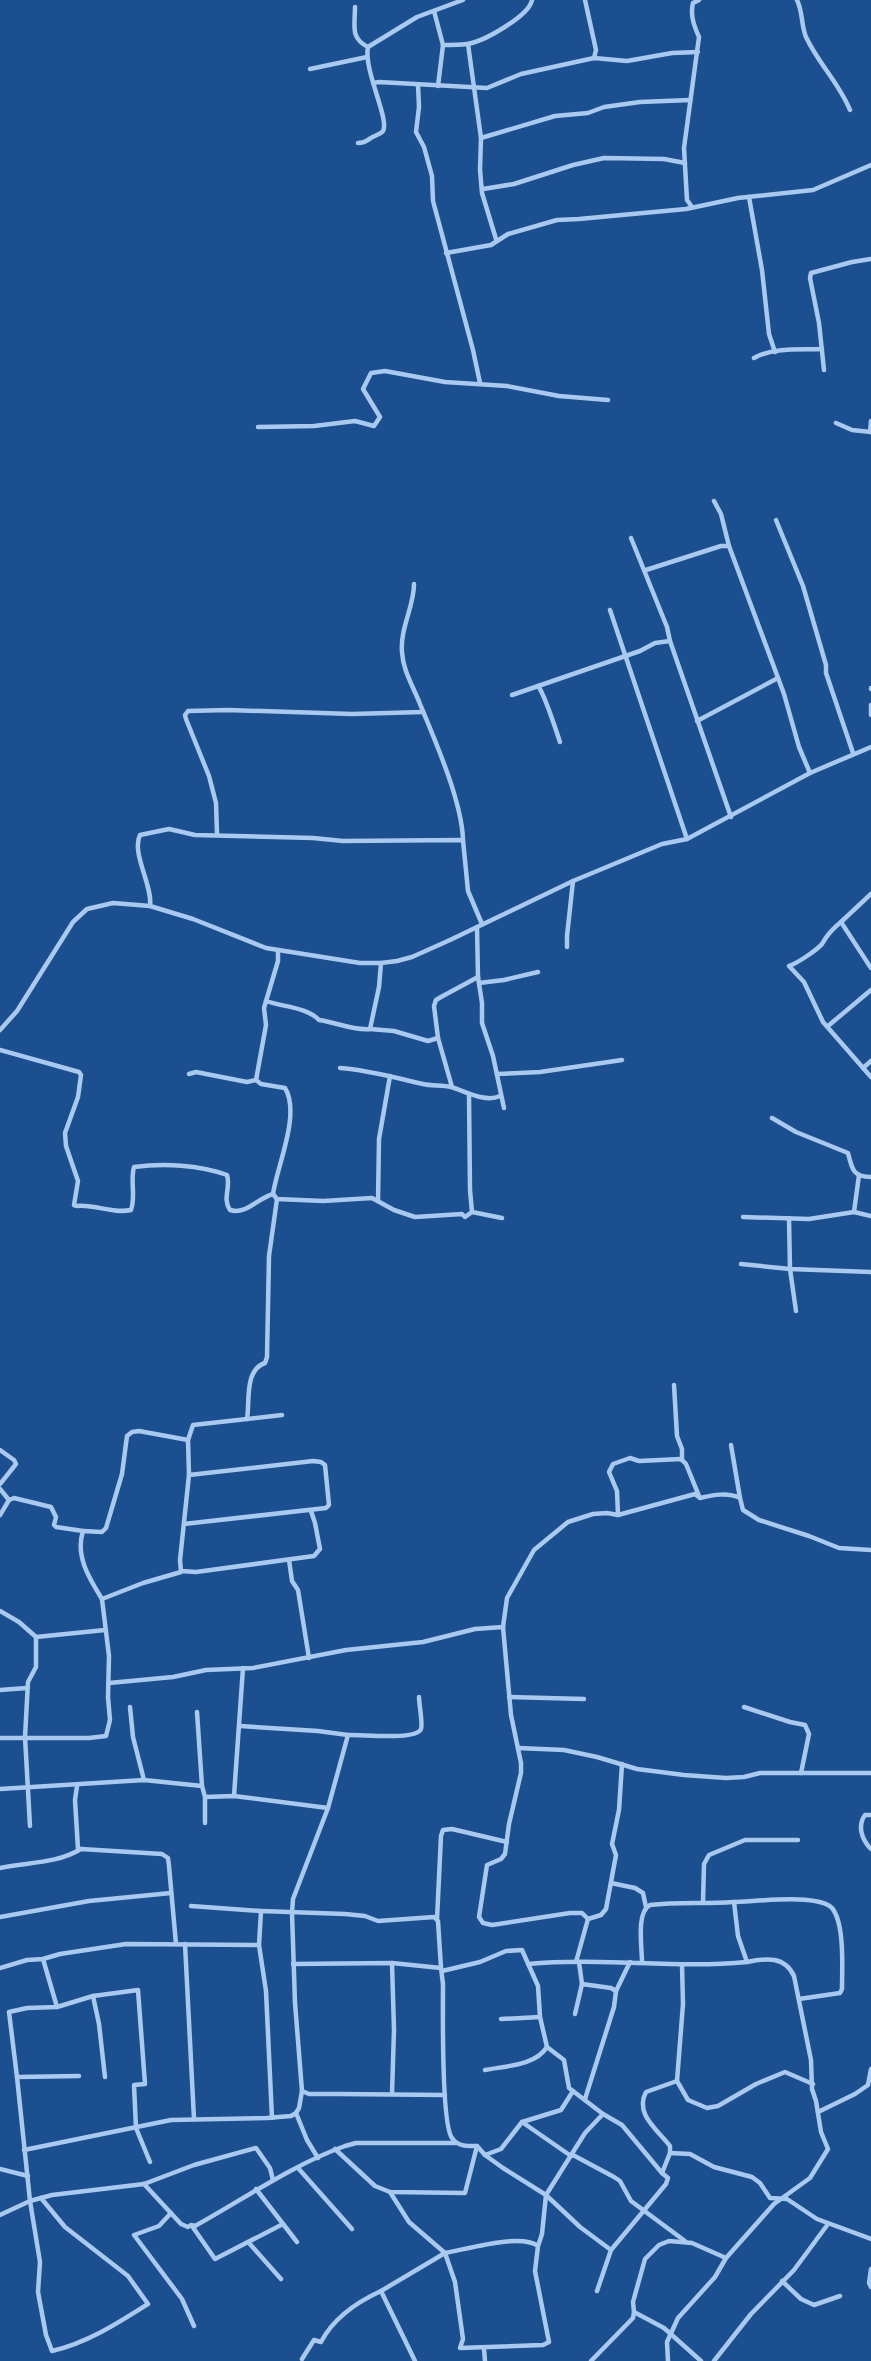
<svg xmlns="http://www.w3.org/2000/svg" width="871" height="2361" font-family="Barlow,sans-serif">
<rect width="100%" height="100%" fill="#1b4f8f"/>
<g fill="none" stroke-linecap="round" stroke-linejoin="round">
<g stroke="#a9c9ee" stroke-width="4.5">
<polyline points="585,0 596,50 594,58"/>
<path d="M797 0C803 12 801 25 806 37 818 63 839 83 850 110"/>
<path d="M355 7C355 26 350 38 368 47 363 69 390 120 383 131 381 134 374 136 371 138 366 141 365 143 358 143"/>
<polyline points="434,11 443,45 438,86"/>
<polyline points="468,44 481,138 480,170 482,193 496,239"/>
<path d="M443 45C451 45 459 45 467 44 483 42 529 16 532 0"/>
<polyline points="368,47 417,17 463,0"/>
<polyline points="310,69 367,57"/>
<polyline points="373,83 379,82 487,88 521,74 594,58 627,61 672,53 698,52"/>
<polyline points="418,85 419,107 416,132 424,147 432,176 433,201 473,350 480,383"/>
<polyline points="481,138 555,116 588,113 604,107 640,102 690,100"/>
<polyline points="483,189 514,184 573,165 604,158 664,159 685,163"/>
<polyline points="749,197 762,270 769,334 775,352"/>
<path d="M692 207 687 200 684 148 699 37C694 26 690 15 693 3L699 0"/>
<polyline points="446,253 491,245 508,234 557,220 579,219 686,209 738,198 813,190 871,165"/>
<path d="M754 358C773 347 801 350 822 349"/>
<polyline points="824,370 819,323 810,278 811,273 852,262 871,259"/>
<polyline points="836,423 852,430 871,432"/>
<polyline points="258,427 314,426 355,421 374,426 380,417 363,389 371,373 385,371 445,382 507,386 559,396 608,400"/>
<polyline points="870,432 871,421"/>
<polyline points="714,501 721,514 729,546 784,694 799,747 810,773"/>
<polyline points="776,520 803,586 826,665 826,673 853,753"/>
<polyline points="631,538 667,627 670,641 731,817"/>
<polyline points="646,570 721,546 729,546"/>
<path d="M414 584C414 607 400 628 402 652 403 671 413 686 420 704 435 740 462 802 463 840"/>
<polyline points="610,610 687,839"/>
<path d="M538 686C544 693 556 730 560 742"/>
<polyline points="871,688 871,689"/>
<polyline points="512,695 640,651 655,643 670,641"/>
<polyline points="871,705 871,715"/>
<polyline points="697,721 778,678"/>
<polyline points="217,834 216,803 209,776 186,719 185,715 188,711 228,710 352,714 423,712"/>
<polyline points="871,894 841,922 871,968"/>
<path d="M150 906C153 886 131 853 140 835L169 829 195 835 313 838 343 841 463 840 468 891 482 924"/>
<path d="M841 922C832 929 827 935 822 944 817 950 796 964 789 966L804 982 823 1022 871 1077"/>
<polyline points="477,927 478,977 482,1003 482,1023 493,1056 504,1108"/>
<polyline points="567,947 567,936 573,881"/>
<polyline points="381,963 379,987 370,1029 394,1031 428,1041 438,1038"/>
<polyline points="479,983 504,980 538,972"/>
<path d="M266 1001C283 1007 307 1007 319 1020 335 1022 354 1031 370 1029"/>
<polyline points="828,1026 871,990"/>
<polyline points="0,1030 17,1011 73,922 87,909 113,903 150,906 193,919 266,948 360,963 381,963 397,961 412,957 450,940 573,881 662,844 687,839 810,773 871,747"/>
<path d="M0 1050 79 1072 81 1075 78 1097 65 1133 66 1146 78 1181 74 1205 77 1206C95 1204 113 1214 131 1210 136 1196 130 1181 134 1167 164 1163 199 1165 227 1175 231 1188 222 1198 230 1210 246 1215 258 1198 273 1194L277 1199 323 1201 372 1198 394 1210 415 1217 462 1214 465 1217 472 1212 502 1218"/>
<path d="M340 1068C369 1070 396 1078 423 1084 432 1086 442 1085 451 1087 465 1091 485 1103 500 1096"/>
<polyline points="863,1068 871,1061"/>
<polyline points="189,1074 196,1072 247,1082 256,1080 266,1025 264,1008 278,961 278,950"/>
<polyline points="497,1074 540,1072 622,1060"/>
<path d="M256 1080 261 1084 285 1088C301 1114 277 1166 273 1194"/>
<polyline points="452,1087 438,1038 434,1006 436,1000 441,997 478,977"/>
<polyline points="469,1094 470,1190 472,1212"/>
<path d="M772 1118 796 1132 848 1153C852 1169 853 1177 871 1177"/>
<polyline points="378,1201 379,1139 390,1076"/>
<polyline points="854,1212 859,1175"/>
<polyline points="743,1217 809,1219 854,1212 871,1216"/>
<polyline points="789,1218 790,1269 796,1311"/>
<polyline points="741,1264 790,1269 871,1272"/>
<polyline points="674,1385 677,1436 682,1449 682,1460"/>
<path d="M247 1419C250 1402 244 1370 265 1363L267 1357 269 1256 277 1199"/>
<polyline points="731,1445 740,1498"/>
<polyline points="0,1450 14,1460 16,1464 0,1484"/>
<polyline points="189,1475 188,1440 193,1425 282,1415"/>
<polyline points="0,1489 9,1500"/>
<polyline points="0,1515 9,1500 14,1498 51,1507 56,1517 54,1525 56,1527 83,1531"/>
<polyline points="618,1515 617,1491 609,1472 613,1464 630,1458 639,1461 681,1459 686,1464 699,1496"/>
<polyline points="289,1560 292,1581 298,1590 309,1658"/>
<polyline points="181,1571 196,1572 314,1556 320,1549 315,1523 311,1511"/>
<path d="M102 1599C89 1578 75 1556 83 1531L102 1532 106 1528 122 1474 127 1436 132 1432 139 1431 188 1440"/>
<polyline points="0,1611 19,1622 36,1637 36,1667 28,1682 25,1737 30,1826"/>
<polyline points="36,1637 105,1630"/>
<polyline points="109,1683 173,1677 206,1670 253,1668 346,1650 423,1642 475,1629 503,1627"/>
<polyline points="0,1690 27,1688"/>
<path d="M419 1697C419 1704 423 1724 421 1729 416 1741 360 1734 348 1735L328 1808 293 1899 292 1913 295 2003 302 2091 309 2094H338L445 2095"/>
<polyline points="509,1697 584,1699"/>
<polyline points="130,1707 133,1737 144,1780"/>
<polyline points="744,1707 790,1722 805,1725 809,1734 801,1773"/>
<polyline points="197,1712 202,1786 205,1797 205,1823"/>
<polyline points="240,1726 318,1731 348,1735"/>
<polyline points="0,1738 89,1738 106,1736 110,1720 108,1697 109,1656 102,1599 143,1583 181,1572 180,1560 189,1475 313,1461 321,1462 325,1465 329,1505 326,1508 184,1524"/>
<polyline points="518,1748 564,1750 597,1757 637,1769 684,1775 726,1778 744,1777 760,1773 871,1773"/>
<polyline points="77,1786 75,1800 78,1849 81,1849"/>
<polyline points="0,1789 144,1780 202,1786"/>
<polyline points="234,1796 243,1668"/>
<polyline points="205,1797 234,1796 328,1808"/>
<path d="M871 1815H865C857 1826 862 1840 871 1849"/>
<path d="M0 1868C28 1862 56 1864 81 1849L162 1854 168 1858 169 1866 176 1944"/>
<polyline points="611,1883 635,1888 643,1893 646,1907"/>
<polyline points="703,1902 704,1864 709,1855 745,1840 798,1840"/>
<polyline points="191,1906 261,1911"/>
<polyline points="0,1917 89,1901 171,1893"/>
<polyline points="437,1919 441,1836 443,1830 452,1829 507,1842"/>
<polyline points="588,1919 601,1915 606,1909 616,1855 612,1844 619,1810 622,1764"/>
<polyline points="185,1944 194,2119"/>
<polyline points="43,1959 57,2007 27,2008 9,2012 17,2077 79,2076"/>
<path d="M576 1962 588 1919 582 1913H570L492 1925 483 1923 479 1917 487 1865 501 1859 505 1854 509 1824 521 1773V1763L511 1715 503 1627 507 1598 534 1550 568 1522 593 1514 607 1513 618 1515 695 1494 700 1498C713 1495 727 1492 740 1498L743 1510 759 1520 809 1536 839 1548 871 1550"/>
<polyline points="579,1962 582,1984"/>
<path d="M642 1962C642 1947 636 1912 650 1905 678 1902 705 1904 733 1902 753 1902 818 1893 832 1908 845 1924 842 1969 842 1989L840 1993 799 1999"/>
<path d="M293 1964 392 1963 441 1968 443 1984C443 2009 441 2124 452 2138 458 2147 468 2146 477 2146L485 2155 503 2168 546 2195 580 2227 611 2250"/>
<path d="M528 1964C601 1957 674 1969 747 1962"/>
<polyline points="682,1965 683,2004 677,2081 688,2100 707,2108 718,2106 756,2084 785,2072 813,2084"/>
<polyline points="0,1968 27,1960 43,1959 60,1954 126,1944 259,1945"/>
<polyline points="442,1971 480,1962 506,1951 522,1950 538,1986 540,2017 547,2047 564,2060 569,2088 603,2114"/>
<polyline points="93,1996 99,2024 105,2077"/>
<polyline points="57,2007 93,1996 138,1990 145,2084 134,2085 136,2128 150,2162"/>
<polyline points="575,2014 582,1984 611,1988 616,1991"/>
<polyline points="501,2019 540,2017"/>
<path d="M485 2070C505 2066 535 2066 547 2047"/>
<path d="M17 2077 30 2201 40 2262 38 2292 46 2335 52 2351C87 2343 118 2323 148 2304L128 2276 65 2227 41 2198"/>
<polyline points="392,2094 394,2030 392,1963"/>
<polyline points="585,2099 614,2007 616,1991 630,1962"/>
<polyline points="818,2112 855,2094 868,2085 871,2069"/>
<polyline points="296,2113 307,2140 318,2158"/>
<polyline points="272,2118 266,1991 259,1945 261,1911 345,1914 365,1916 378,1921 434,1917 438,1921 441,1968"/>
<polyline points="522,2122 571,2156 573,2155 614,2177 620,2181 631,2201 685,2241"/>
<polyline points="335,2149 375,2186 390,2192 465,2193 477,2146"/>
<polyline points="24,2150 171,2120 267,2118 291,2116 296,2113 299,2108 302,2091"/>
<path d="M670 2153V2146C658 2130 634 2114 646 2092L677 2081"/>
<polyline points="485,2155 501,2149 522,2122 561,2110 573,2091"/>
<polyline points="298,2168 352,2229"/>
<polyline points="0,2169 28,2176"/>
<path d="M144 2184 181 2224 188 2227 191 2225 195 2226C244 2199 292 2165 345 2146L356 2143H455"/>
<polyline points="256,2189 297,2242"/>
<polyline points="171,2213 159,2226 134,2235 182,2299 194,2326"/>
<polyline points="0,2215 30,2201 52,2195 144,2184 194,2165 256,2148 270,2168 273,2180"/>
<polyline points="192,2226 215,2259 283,2224"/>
<polyline points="249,2243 281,2279"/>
<path d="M538 2246 535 2271 549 2342 543 2345 460 2348 463 2339 455 2282 445 2253C468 2249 520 2233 538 2246L542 2234 546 2195 585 2133 603 2114 622 2125 662 2173 670 2153 690 2154 714 2167 752 2177 760 2183 770 2198 787 2199 817 2219 871 2239"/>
<polyline points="871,2269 869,2283 871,2287"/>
<polyline points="782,2281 801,2299 814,2305 840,2296"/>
<polyline points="381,2291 445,2253 409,2222 390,2192"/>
<polyline points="597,2291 611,2250 666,2184 668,2178 662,2173"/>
<polyline points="484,2349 485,2361"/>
<path d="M302 2359 314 2340 321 2342C333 2319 357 2302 381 2291L415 2361"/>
<polyline points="591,2361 633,2318 634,2312"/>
<polyline points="668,2361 667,2342 678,2318 715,2277 726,2258"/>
<path d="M701 2361 664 2328 634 2312 633 2302 645 2259 659 2245 669 2241 692 2243 726 2258 774 2204 810 2178 828 2149 821 2132 816 2101 812 2089 811 2060 794 1976C785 1956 766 1958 747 1962L738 1936 734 1902"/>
<polyline points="714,2361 751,2314 794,2270 828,2224"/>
</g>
</g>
</svg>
